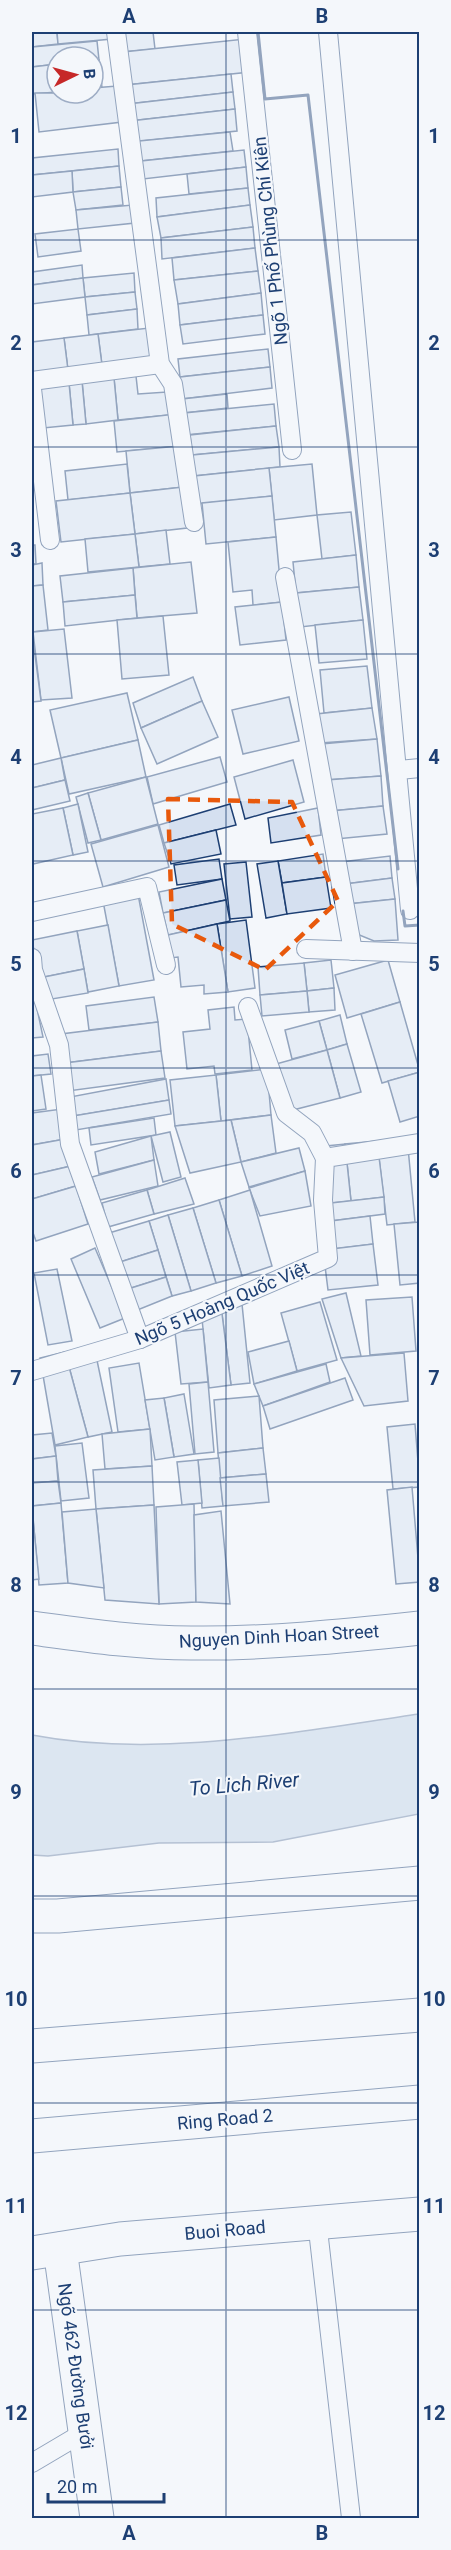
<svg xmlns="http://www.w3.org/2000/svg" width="451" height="2550" font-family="Roboto,sans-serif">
<rect width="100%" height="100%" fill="#f4f7fb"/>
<path fill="#bed0e5" stroke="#687fa3" stroke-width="1.5" d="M419 1714V1814L273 1842 159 1843 48 1856 32 1855V1735C157 1759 294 1732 419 1714Z"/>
<g fill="#d5e0f0" stroke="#1d3f73" stroke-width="1.5">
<polygon points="32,32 57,32 58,44 32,47"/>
<polygon points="57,32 111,32 112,39 58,44"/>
<polygon points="121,32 153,32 155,49 123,52"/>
<polygon points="245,39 250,72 126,85 123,52"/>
<polygon points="97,41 99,60 93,61 93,57 57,57 57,64 32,67 32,47"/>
<polygon points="99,60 102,88 93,88 93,61"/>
<polygon points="57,64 57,92 32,94 32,67"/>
<polygon points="231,74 233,92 128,104 126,85"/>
<polygon points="117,86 122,122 39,132 35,93 93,93 93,88"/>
<polygon points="233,92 235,109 130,121 128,104"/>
<polygon points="235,109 237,131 132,142 130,121"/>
<polygon points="230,132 233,151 141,161 139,141"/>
<polygon points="118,149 119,166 32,175 32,158"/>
<polygon points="244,150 246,167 143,179 141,161"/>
<polygon points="119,166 121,187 73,192 72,171"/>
<polygon points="246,167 248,188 189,194 187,174"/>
<polygon points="72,171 73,192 32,197 32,175"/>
<polygon points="121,187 123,205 76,210 73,192"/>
<polygon points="248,188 250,205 157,217 156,198"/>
<polygon points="133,205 135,223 78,229 76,210"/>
<polygon points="250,205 253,227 161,238 157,217"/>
<polygon points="253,227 255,248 162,259 161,238"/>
<polygon points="78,229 81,251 38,257 35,234"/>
<polygon points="255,248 258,271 174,280 172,258"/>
<polygon points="82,265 83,278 32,285 32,272"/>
<polygon points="258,271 261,293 178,304 174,280"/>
<polygon points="134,273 135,292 85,297 83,278"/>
<polygon points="83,278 85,297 32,304 32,285"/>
<polygon points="135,292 137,309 87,315 85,297"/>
<polygon points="261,293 263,315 180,325 178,304"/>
<polygon points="137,309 138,329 89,335 87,315"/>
<polygon points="263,315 265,334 183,344 180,325"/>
<polygon points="149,328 152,359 102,365 98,334"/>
<polygon points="98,334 102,365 68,370 64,338"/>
<polygon points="64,338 68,370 32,374 32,342"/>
<polygon points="268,349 270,367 180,377 178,359"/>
<polygon points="270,367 272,388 182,399 180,377"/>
<polygon points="136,376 138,394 167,392 169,415 118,420 114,378"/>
<polygon points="114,378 118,420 86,424 82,381"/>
<polygon points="82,381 86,424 73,425 69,383"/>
<polygon points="69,383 73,425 43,428 39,386"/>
<polygon points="227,394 228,408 184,413 182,399"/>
<polygon points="274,404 276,426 185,435 184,413"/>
<polygon points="176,414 179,446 117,452 114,421"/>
<polygon points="276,426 279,447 192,455 190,435"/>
<polygon points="179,446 183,487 130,493 126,451"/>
<polygon points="279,447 280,467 194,476 192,455"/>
<polygon points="127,464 130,493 68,500 65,471"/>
<polygon points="312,464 317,515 274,520 269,468"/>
<polygon points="269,468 272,496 197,504 194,476"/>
<polygon points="183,487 187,528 135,534 130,493"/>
<polygon points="130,493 135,534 61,542 56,501"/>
<polygon points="272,496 276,537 206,544 202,503"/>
<polygon points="351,512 356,555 322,559 317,515"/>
<polygon points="166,530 170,564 139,567 135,534"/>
<polygon points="135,534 139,567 88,572 85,539"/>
<polygon points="276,537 282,602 253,605 252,590 233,592 228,542"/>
<polygon points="32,545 35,545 36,564 32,564"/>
<polygon points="356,555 359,587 296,593 293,562"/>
<polygon points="191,562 197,613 137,618 133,568"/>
<polygon points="42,563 43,585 32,586 32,565"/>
<polygon points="133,568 135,595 63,602 60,576"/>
<polygon points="43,585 48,630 32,632 32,586"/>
<polygon points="359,587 363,620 300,627 296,593"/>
<polygon points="135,595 137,618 65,626 63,602"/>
<polygon points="282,602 286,640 240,645 235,607"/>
<polygon points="163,616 169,675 122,679 117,620"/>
<polygon points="363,620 367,659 319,663 315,625"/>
<polygon points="64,629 72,698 41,700 33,632"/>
<polygon points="32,632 41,701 32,702"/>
<polygon points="367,666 372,708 324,713 320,670"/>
<polygon points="193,677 202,701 141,728 133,703"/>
<polygon points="127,693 138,740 61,758 50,710"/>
<polygon points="289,697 299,741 243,754 232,710"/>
<polygon points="202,701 218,737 157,764 141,728"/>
<polygon points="372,708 377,739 320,743 316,714"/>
<polygon points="377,739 381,776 326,780 321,744"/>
<polygon points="138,740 146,777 69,794 61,758"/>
<polygon points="220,757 227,782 153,804 147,777"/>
<polygon points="61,758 65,780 32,788 32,765"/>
<polygon points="293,760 304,802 245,819 234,777"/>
<polygon points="381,776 383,806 331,811 326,780"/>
<polygon points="146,777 158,824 101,840 88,793"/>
<polygon points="65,780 70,801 32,810 32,788"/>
<polygon points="88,793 101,840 88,843 76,797"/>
<polygon points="78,804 88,852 73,855 63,808"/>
<polygon points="230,804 236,825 164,843 159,825"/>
<polygon points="383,806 387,834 336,839 331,811"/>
<polygon points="63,808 73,855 33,864 32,814"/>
<polygon points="318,808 321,835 271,843 268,818"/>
<polygon points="158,825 169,867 103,887 91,844"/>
<polygon points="216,830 221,854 171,864 164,843"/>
<polygon points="323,854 326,877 282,883 278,861"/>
<polygon points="390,856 392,878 345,884 341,862"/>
<polygon points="219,859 222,879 177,885 174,865"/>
<polygon points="278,861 287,914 266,918 257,864"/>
<polygon points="246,862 252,917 230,919 224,864"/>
<polygon points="326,877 331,908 287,914 282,883"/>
<polygon points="392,878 395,899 348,904 345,884"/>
<polygon points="222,879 226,900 163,913 159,892"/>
<polygon points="138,894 154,980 119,986 103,901"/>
<polygon points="395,899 398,940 374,941 352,932 348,904"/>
<polygon points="226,900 230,921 168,935 163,913"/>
<polygon points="246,920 255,988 228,992 217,924"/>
<polygon points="217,924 228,992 204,994 204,985 181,987 178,957 170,958 168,935"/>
<polygon points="108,925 119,986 88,992 77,931"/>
<polygon points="77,931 84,969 39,978 32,940"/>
<polygon points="331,960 334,988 307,991 304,963"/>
<polygon points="388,960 400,1002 347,1018 335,975"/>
<polygon points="304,963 307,991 260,995 258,967"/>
<polygon points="84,969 88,993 46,1000 39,978"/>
<polygon points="334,988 335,1010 309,1012 307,991"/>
<polygon points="307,991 309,1012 262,1016 260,995"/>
<polygon points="154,997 158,1022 89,1030 86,1006"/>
<polygon points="35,999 43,1037 32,1038 32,1000"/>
<polygon points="400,1002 420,1072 382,1083 361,1014"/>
<polygon points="234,1007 235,1020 247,1019 252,1070 215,1074 214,1066 187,1069 183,1032 210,1029 208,1010"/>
<polygon points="340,1015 347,1044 327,1050 319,1021"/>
<polygon points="319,1021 327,1050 292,1059 285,1030"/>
<polygon points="158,1022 161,1051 65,1063 61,1034"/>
<polygon points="347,1044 361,1092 340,1098 327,1050"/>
<polygon points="327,1050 340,1098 289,1111 276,1064"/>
<polygon points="161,1051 165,1078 68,1091 65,1063"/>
<polygon points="48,1054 51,1074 32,1076 32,1056"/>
<polygon points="267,1069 271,1115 221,1121 216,1075"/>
<polygon points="420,1072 420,1116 400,1122 388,1081"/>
<polygon points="41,1075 46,1109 32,1111 32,1076"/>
<polygon points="216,1075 221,1121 175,1126 170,1080"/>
<polygon points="166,1079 169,1100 73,1116 70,1097"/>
<polygon points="169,1100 171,1114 76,1130 73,1116"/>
<polygon points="62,1109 65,1139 32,1145 32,1113"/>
<polygon points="271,1115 276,1153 241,1162 231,1120"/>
<polygon points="154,1118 156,1135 91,1145 89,1128"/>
<polygon points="231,1120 241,1162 190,1173 175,1126"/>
<polygon points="170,1132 181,1177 163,1182 151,1136"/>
<polygon points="151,1136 154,1160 99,1174 95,1152"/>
<polygon points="407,1137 415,1222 387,1225 377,1141"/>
<polygon points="65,1139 71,1166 32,1175 32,1145"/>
<polygon points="377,1141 384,1197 351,1201 345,1144"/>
<polygon points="345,1144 351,1201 322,1204 316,1147"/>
<polygon points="299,1148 305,1171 249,1187 241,1162"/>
<polygon points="154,1160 158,1186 100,1200 92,1177"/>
<polygon points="71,1166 76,1186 32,1199 32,1175"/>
<polygon points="305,1171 311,1206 260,1216 249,1188"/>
<polygon points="185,1178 194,1204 154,1214 147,1190"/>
<polygon points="76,1186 88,1224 36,1241 32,1230 32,1199"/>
<polygon points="147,1190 154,1214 108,1227 102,1203"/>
<polygon points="250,1190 272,1266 242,1276 219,1200"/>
<polygon points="384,1197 385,1214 323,1222 322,1204"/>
<polygon points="219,1200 242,1276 216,1283 193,1208"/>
<polygon points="193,1208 216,1283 191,1291 168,1215"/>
<polygon points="168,1215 191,1291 172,1296 149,1221"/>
<polygon points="370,1216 373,1244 326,1250 323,1222"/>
<polygon points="149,1221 158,1250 120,1262 109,1233"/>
<polygon points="420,1222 420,1283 400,1285 394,1224"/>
<polygon points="373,1244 378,1285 328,1290 323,1250"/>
<polygon points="95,1248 125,1318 100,1328 71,1259"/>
<polygon points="158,1250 166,1277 128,1289 120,1262"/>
<polygon points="57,1269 72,1341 48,1345 34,1273"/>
<polygon points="166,1277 172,1296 135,1311 128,1289"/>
<polygon points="346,1293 361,1356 341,1358 322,1299"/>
<polygon points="412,1297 416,1351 370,1355 366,1300"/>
<polygon points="320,1302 337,1360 297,1371 281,1313"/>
<polygon points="242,1304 250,1383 231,1385 221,1306"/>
<polygon points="221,1306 231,1385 209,1388 201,1309"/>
<polygon points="203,1329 208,1382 181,1384 175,1332"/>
<polygon points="289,1341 297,1371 254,1384 248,1352"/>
<polygon points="94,1346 112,1432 88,1437 65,1352"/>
<polygon points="65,1352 88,1437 55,1445 40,1358"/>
<polygon points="404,1353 408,1401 364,1406 341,1358"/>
<polygon points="139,1363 150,1429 118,1432 109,1368"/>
<polygon points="326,1364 330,1382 263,1406 254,1384"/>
<polygon points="345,1378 353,1400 270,1429 263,1406"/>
<polygon points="208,1382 214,1452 195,1454 189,1384"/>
<polygon points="184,1394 194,1454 174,1457 164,1398"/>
<polygon points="259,1396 263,1448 218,1453 214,1400"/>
<polygon points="164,1398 174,1457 155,1460 145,1400"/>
<polygon points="415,1424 420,1487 393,1489 387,1427"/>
<polygon points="150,1429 152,1466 105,1469 102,1434"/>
<polygon points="52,1433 56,1456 32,1459 32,1435"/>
<polygon points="82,1443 89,1498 61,1501 55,1446"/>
<polygon points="263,1448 266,1474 220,1478 218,1453"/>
<polygon points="56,1456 58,1481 32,1483 32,1459"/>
<polygon points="219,1458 223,1506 202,1508 198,1460"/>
<polygon points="198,1460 202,1503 182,1505 177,1462"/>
<polygon points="152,1466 154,1505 96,1509 93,1470"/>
<polygon points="266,1474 269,1502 223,1506 220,1478"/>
<polygon points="58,1481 61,1503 32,1506 32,1483"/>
<polygon points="412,1487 420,1582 396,1584 387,1490"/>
<polygon points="61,1503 68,1583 39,1585 32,1506"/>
<polygon points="194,1504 196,1602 159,1604 156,1507"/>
<polygon points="154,1505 159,1604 105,1600 96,1509"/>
<polygon points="96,1509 104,1588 68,1583 62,1512"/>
<polygon points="32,1510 39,1579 32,1580"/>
<polygon points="221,1511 230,1604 196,1602 194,1515"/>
</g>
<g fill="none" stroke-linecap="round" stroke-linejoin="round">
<defs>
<g id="lane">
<polyline points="116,32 160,364 173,384 194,522"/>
<polyline points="247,32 292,450"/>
<polyline points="328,32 410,910"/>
<polyline points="32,381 160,364"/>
<polyline points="32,389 50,540"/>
<polyline points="285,577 353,951"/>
<polyline points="399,770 420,768"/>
<polyline points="32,912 147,887 166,965"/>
<polyline points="306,949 420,953"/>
<polyline points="32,958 33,970 59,1045 70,1144 140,1339"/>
<polyline points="248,1007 286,1113 312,1133 325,1158"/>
<polyline points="32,1371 140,1339 328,1258 323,1200 325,1158 420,1143"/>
<polyline points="317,2221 351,2518"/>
<polyline points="32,2463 86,2431"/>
</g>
<polyline id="street" points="60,2249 97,2518"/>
<path id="secondary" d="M32 1628C84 1635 138 1643 191 1643 267 1644 344 1636 420 1628"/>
<g id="primary">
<polyline points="32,1916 58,1916 420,1883"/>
<polyline points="32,2253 120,2239 420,2214"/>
</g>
<g id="highway">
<polyline points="32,2046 420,2015"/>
<polyline points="32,2136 420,2102"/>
</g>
</defs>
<use href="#lane" stroke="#1d3f73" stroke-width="20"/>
<use href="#street" stroke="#1d3f73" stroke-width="35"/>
<use href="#secondary" stroke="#1d3f73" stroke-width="35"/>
<use href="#primary" stroke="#1d3f73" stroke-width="35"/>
<use href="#highway" stroke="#1d3f73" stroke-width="35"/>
<use href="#lane" stroke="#f4f7fb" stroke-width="18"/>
<use href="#street" stroke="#f4f7fb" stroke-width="33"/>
<use href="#secondary" stroke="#f4f7fb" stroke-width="33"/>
<use href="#primary" stroke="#f4f7fb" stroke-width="33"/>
<use href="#highway" stroke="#f4f7fb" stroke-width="33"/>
<g stroke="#1d3f73" stroke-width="3">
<polyline points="258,32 265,99 308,95 398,869"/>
<polyline points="403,911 405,926 420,925"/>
</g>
</g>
<path d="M0 0H451V2550H0ZM168 799 292 802 338 901 265 970 172 924Z" fill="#f4f7fb" fill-opacity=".55" fill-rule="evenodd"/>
<path fill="none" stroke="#e8590c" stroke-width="4.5" stroke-dasharray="12 8" stroke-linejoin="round" d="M168 799 292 802 338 901 265 970 172 924Z"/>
<path fill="none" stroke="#1d3f73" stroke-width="1.5" stroke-opacity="0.55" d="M226 32V2518M32 240H420M32 447H420M32 654H420M32 861H420M32 1068H420M32 1275H420M32 1482H420M32 1689H420M32 1896H420M32 2103H420M32 2310H420"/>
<g text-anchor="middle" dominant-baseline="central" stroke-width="4.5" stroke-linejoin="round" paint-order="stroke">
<g font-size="18" fill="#1d3f73" stroke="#f4f7fb">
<text transform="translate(270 241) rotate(-96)">Ngõ 1 Phố Phùng Chí Kiên</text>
<text transform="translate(222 1303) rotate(-23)">Ngõ 5 Hoàng Quốc Việt</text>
<text transform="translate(279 1636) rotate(-3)">Nguyen Dinh Hoan Street</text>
<text transform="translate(225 2119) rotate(-5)">Ring Road 2</text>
<text transform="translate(225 2230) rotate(-5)">Buoi Road</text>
<text transform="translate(76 2366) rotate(82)">Ngõ 462 Đường Bưởi</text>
</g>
<g font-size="20" font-style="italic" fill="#1d3f73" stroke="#f4f7fb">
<text transform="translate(244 1784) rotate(-5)">To Lich River</text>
</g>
</g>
<rect width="451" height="2550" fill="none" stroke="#f4f7fb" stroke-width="66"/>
<g transform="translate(75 75) rotate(85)"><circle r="28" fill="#f4f7fb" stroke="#9eadc5" stroke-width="1.5"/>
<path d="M0-4.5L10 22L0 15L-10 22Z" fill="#c62828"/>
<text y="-9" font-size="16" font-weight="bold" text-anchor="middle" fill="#1d3f73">B</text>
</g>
<path d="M48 2493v9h116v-9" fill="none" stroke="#1d3f73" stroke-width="3"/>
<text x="57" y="2493" font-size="18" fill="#1d3f73" stroke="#f4f7fb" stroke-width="4.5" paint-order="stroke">20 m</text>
<rect x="33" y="33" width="385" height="2484" fill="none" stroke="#1d3f73" stroke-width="2"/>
<g font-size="20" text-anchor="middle" font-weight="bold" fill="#1d3f73">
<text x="129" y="23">A</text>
<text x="322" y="23">B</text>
<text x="16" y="143">1</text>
<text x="434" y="143">1</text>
<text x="16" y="350">2</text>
<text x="434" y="350">2</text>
<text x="16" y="557">3</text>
<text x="434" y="557">3</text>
<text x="16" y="764">4</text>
<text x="434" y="764">4</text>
<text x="16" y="971">5</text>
<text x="434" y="971">5</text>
<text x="16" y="1178">6</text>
<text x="434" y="1178">6</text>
<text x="16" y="1385">7</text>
<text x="434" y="1385">7</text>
<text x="16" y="1592">8</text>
<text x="434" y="1592">8</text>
<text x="16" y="1799">9</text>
<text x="434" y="1799">9</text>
<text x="16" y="2006">10</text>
<text x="434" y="2006">10</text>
<text x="16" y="2213">11</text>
<text x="434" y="2213">11</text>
<text x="16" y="2420">12</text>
<text x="434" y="2420">12</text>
<text x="129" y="2540">A</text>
<text x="322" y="2540">B</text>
</g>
</svg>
